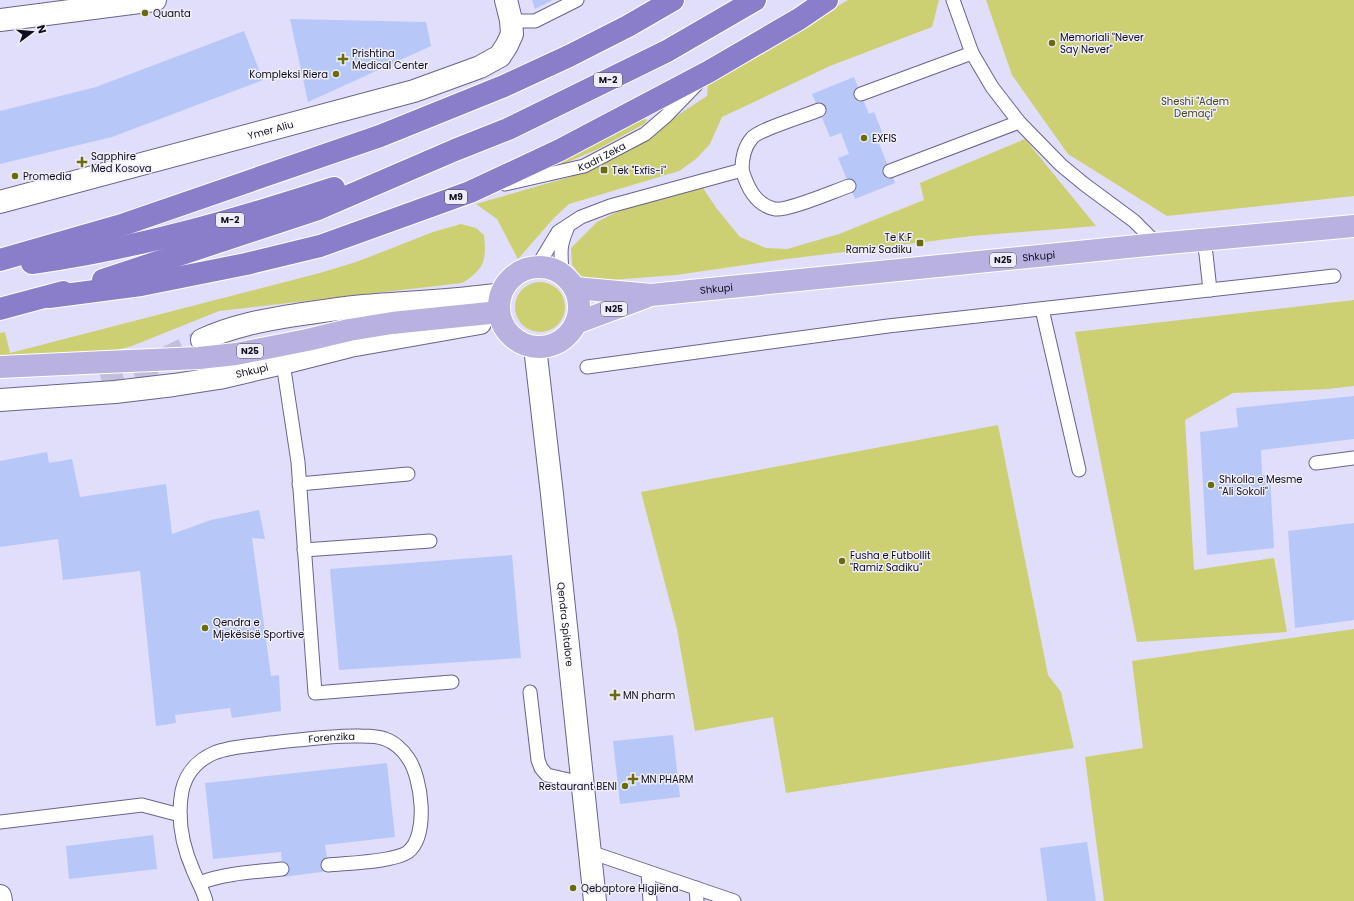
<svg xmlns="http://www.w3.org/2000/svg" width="1354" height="901" font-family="Poppins,sans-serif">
<rect width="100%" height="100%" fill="#e1defb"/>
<g fill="#cccf72">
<polygon points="848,0 939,0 932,27 830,66 722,117 710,144 696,159 679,171 569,204 553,219 518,259 497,219 476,204 573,176 631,150 669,121 707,96 708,84"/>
<polygon points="986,0 1354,0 1354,196 1167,216 1068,154 1012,75"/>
<polygon points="642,118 647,120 644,124 598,149 561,165 562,160"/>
<polygon points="1025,139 1096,226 972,236 787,259 676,275 585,282 572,265 571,248 597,222 637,202 679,188 703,188 717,209 740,237 766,248 787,249 839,234 924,200 920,183"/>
<path d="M461 224 476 228 484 235C487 260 484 270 462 283L219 311 132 346 108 352 0 357V333L5 332 10 353 320 273 359 261 433 232Z"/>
<circle cx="540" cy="307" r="25"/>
<polygon points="1354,300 1354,386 1328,389 1233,393 1185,420 1194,570 1274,558 1287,632 1137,642 1075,332"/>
<polygon points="998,425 1048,675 1061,692 1074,748 786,793 773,717 695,731 677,629 641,492"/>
<polygon points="1354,629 1354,901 1104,901 1085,757 1143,748 1132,661"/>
</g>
<g fill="#b7c8f8">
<polygon points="532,0 553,0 535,9"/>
<polygon points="290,19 426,22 431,46 308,102"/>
<polygon points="244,31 263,80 112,137 0,164 0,111 96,87"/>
<polygon points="854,77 869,114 874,112 885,139 878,141 895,183 855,199 838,158 849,154 841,133 830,137 812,94"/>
<polygon points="1354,396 1354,439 1261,450 1262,475 1270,476 1274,548 1207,555 1200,432 1238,427 1236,408"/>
<polygon points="47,452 49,463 72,459 80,497 166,484 172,534 211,520 259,510 265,539 252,538 271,676 279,675 281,711 232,718 230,708 175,715 176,723 156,726 140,571 63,580 58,539 0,547 0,461"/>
<polygon points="1354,523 1354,620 1295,628 1288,531"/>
<polygon points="512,555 521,658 339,670 330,569"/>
<polygon points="673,735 680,797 620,804 613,741"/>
<polygon points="387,763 395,837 325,845 329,871 283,877 281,852 213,859 205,783"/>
<polygon points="153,835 157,869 69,879 66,846"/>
<polygon points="1087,842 1096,901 1047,901 1040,848"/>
</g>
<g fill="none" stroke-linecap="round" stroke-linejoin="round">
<polyline stroke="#c2bfda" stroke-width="22" stroke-dasharray="22 11" stroke-linecap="butt" points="102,382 145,368 202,340"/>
<defs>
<g id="lane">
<polyline points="953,0 972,53 992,87 1019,122 1061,165 1084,184 1134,221 1157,244"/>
<polyline points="511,20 521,21 535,21 577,0"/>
<polyline points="861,94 972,53"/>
<path d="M742 170C742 158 744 147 752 138 758 130 807 115 819 110"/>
<polyline points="890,171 1019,122"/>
<path id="s1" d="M505 184 584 166 645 134 666 116 696 85"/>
<polyline points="1203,240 1206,254 1210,290"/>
<path d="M537 267 558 232 581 217 610 206 742 170C747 186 755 205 775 209 788 211 834 191 849 186"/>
<path d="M562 273C561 254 559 247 567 229"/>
<polyline points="1042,309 1079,470"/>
<polyline points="283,363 298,462 315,693 452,682"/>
<polyline points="587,367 888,326 1334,276"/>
<polyline points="1316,463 1354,458"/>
<polyline points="299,484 408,474"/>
<polyline points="304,550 430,541"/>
<polyline points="530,692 538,760 541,768 547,775 582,783"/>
<polyline points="0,822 142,805 180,815"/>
<polyline points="590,852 734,901"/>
<polyline points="648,872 650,901"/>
<path d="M199 883C226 873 254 872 282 869"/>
<polyline points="696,888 697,901"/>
<path id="s2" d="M206 901C203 890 197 880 193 870 182 845 177 818 182 791 186 773 198 760 214 753 231 746 252 746 270 743 301 740 331 735 361 736 368 736 378 736 385 739 394 742 403 750 408 758 422 778 429 835 408 852 394 862 346 863 328 865"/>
</g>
<g id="street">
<polyline points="0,20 155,0"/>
<path id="s3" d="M0 202 414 91 480 67 500 56 507 45 512 34 511 20 506 0"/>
<path d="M202 340C232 326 264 320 296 315 318 312 340 308 363 306 408 302 454 301 500 294"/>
<path id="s4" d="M535 347 552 494 595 901"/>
<path id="s5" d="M0 400 115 392 174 385 219 378 283 363 350 346 480 323"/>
<polyline points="0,896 1,901"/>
</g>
<g id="primary">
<circle cx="539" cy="307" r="40"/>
<path id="s6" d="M575 288 651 295 1157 244 1354 226"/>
<polyline points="392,323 499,312"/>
<polyline points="576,323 646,297"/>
<polyline points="0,367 106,362"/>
</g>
<g id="highway">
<polyline points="0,260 125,224 380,136 504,86 569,56 628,26 673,0"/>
<path d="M32 263C135 249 235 220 334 188"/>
<polyline points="103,280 318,209 455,150 508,129 667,51 755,0"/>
<polyline points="49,297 141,285 246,264 320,246 470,192 560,150 708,72 799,19 827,0"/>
<polyline points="0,309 63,292"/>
</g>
</defs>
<use href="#lane" stroke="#69638d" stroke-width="15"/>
<use href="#street" stroke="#69638d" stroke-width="24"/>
<use href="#primary" stroke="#fff" stroke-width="24"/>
<use href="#highway" stroke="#fff" stroke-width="24"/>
<use href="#lane" stroke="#fff" stroke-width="13"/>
<use href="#street" stroke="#fff" stroke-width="22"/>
<use href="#primary" stroke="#b9b2e0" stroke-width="22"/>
<use href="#highway" stroke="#8a7ecb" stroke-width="22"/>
<defs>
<polyline id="primary-bridge" points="106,362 199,358 236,354 307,340 349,330 392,323"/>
</defs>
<use href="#primary-bridge" stroke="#fff" stroke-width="24" stroke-linecap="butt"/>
<use href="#primary-bridge" stroke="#b9b2e0" stroke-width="22"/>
</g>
<g fill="#6a6b0a" stroke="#efeef8" stroke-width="1.5">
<circle cx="145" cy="13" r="4"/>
<circle cx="1052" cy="43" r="4"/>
<path d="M341 53h4v4h4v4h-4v4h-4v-4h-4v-4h4z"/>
<circle cx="336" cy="74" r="4"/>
<circle cx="864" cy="138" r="4"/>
<path d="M80 156h4v4h4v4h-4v4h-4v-4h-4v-4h4z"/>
<rect x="600" y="166" width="8" height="8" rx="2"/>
<circle cx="15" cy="176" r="4"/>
<rect x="916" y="239" width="8" height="8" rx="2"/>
<circle cx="1211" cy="485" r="4"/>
<circle cx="842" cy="561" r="4"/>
<circle cx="205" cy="628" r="4"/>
<path d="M613 689h4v4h4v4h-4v4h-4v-4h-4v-4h4z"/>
<path d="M631 773h4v4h4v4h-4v4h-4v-4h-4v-4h4z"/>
<circle cx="625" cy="786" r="4"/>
<circle cx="573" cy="888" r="4"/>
</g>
<g text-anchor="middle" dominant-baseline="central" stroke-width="3" stroke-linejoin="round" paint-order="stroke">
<g fill="#efeef8" stroke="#53505f" stroke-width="1">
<rect x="594" y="73" width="28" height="14" rx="3"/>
<rect x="445" y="190" width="22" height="14" rx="3"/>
<rect x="216" y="213" width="28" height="14" rx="3"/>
<rect x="990" y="253" width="26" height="14" rx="3"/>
<rect x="601" y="302" width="26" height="14" rx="3"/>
<rect x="237" y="344" width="26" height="14" rx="3"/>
</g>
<g font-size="9" font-weight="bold" fill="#100d1d">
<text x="608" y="80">M-2</text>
<text x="456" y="197">M9</text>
<text x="230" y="220">M-2</text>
<text x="1003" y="260">N25</text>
<text x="614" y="309">N25</text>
<text x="250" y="351">N25</text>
</g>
<g font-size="10" fill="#100d1d" stroke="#efeef8" text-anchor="start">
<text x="153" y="13">Quanta</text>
<text x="1060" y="37">Memoriali "Never<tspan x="1060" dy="12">Say Never"</tspan></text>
<text x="352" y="53">Prishtina<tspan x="352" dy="12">Medical Center</tspan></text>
<text x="328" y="74" text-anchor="end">Kompleksi Riera</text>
<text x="872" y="138">EXFIS</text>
<text x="91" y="156">Sapphire<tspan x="91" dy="12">Med Kosova</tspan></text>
<text x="612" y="170">Tek "Exfis-i"</text>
<text x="23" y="176">Promedia</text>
<text x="912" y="237" text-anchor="end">Te K.F<tspan x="912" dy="12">Ramiz Sadiku</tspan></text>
<text x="1219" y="479">Shkolla e Mesme<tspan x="1219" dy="12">"Ali Sokoli"</tspan></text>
<text x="850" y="555">Fusha e Futbollit<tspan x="850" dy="12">"Ramiz Sadiku"</tspan></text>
<text x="213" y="622">Qendra e<tspan x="213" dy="12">Mjekësisë Sportive</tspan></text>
<text x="623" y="695">MN pharm</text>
<text x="641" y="779">MN PHARM</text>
<text x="617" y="786" text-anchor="end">Restaurant BENI</text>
<text x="581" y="888">Qebaptore Higjiena</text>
</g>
<g font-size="10" fill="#464720" stroke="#efeef8">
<text x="1195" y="101">Sheshi "Adem<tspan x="1195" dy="12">Demaçi"</tspan></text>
</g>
<g font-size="10" fill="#100d1d" stroke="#efeef8">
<text stroke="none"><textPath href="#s3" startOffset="280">Ymer Aliu</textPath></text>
<text stroke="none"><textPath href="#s1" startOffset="101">Kadri Zeka</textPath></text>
<text stroke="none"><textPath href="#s6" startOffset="466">Shkupi</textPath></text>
<text stroke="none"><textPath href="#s6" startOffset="142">Shkupi</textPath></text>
<text stroke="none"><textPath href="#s5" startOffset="254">Shkupi</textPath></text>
<text stroke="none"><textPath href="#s4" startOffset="279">Qendra Spitalore</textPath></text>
<text stroke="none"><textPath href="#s2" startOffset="285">Forenzika</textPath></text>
</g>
</g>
<g transform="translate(32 32) rotate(74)" stroke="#efeef8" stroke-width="3" paint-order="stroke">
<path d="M0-3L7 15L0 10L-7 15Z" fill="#100d1d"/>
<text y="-6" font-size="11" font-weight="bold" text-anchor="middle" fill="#100d1d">N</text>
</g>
</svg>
